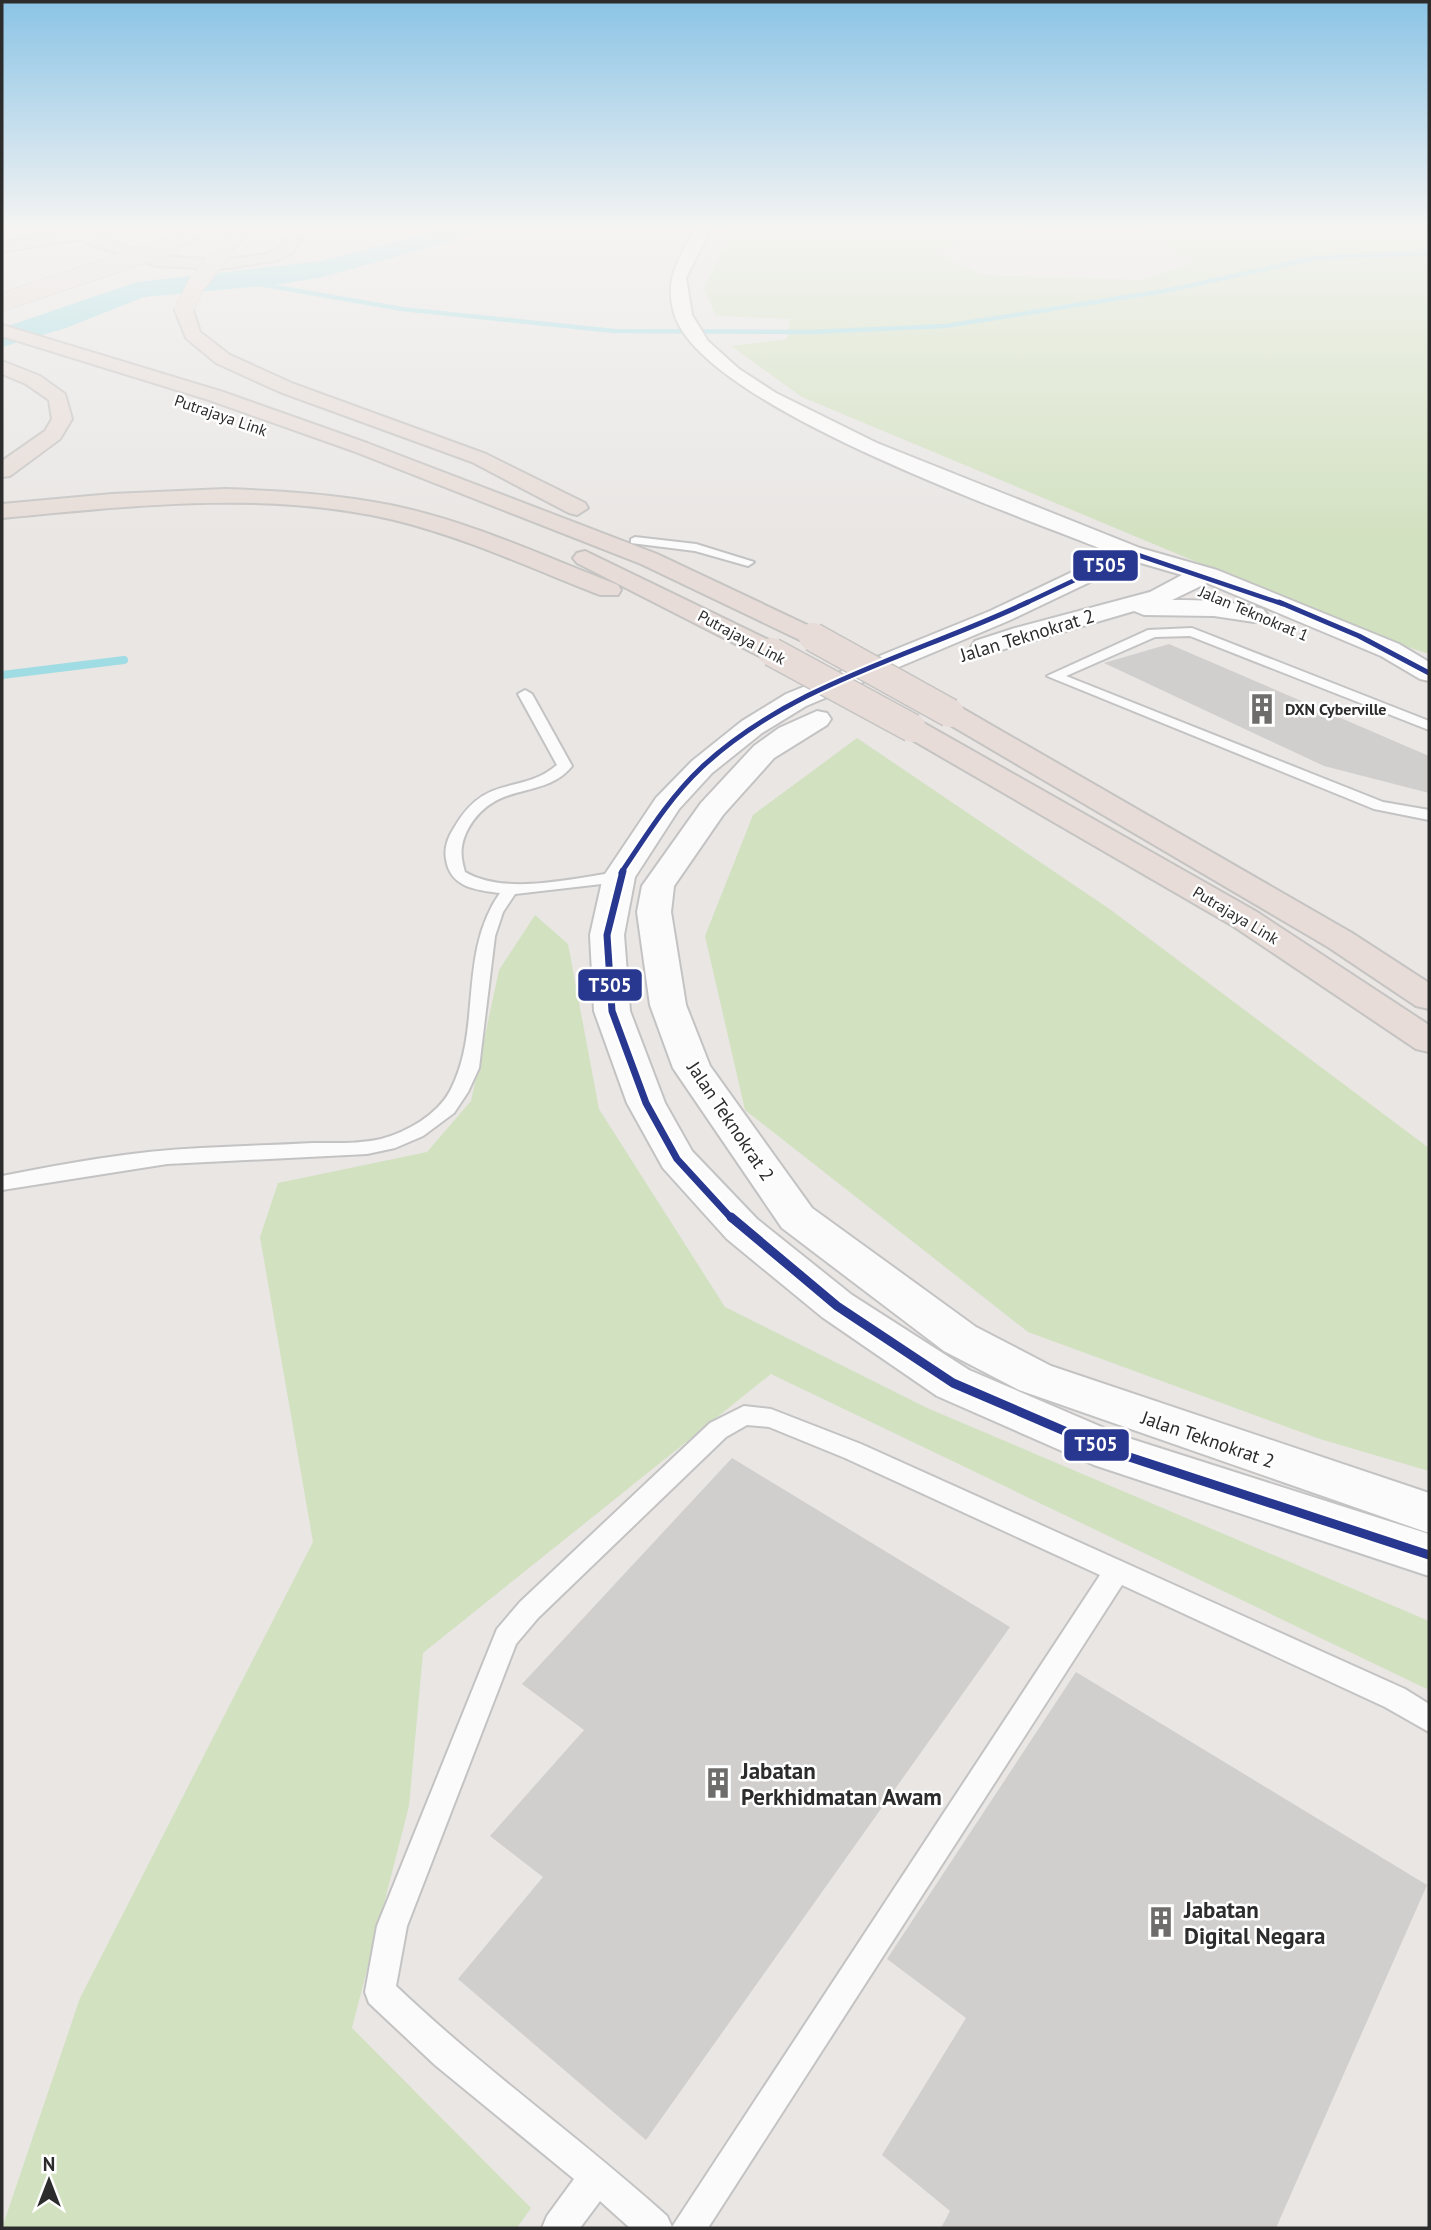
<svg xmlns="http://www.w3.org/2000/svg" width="1431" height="2230" font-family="'PT Sans',sans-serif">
<rect width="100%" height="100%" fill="#e9e6e4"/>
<g fill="#d2e1c0">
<polygon points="732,230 1026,230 1021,237 934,251 982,275 1143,280 1192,262 1143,230 1429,230 1429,654 1371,635 802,397 731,346 787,339 790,319 716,316 704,289"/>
<polygon points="857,738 1111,910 1429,1148 1429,1471 1320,1439 1028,1332 745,1110 705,936 753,815"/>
<polygon points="535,915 568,944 599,1109 725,1307 927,1408 1429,1621 1429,1690 771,1374 423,1653 409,1806 352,2028 531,2208 517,2228 2,2228 80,1998 313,1542 260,1237 278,1183 427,1152 471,1101 499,970"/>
</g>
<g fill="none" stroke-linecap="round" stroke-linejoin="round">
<polyline stroke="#a0dce3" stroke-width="4.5" points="235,280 402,309 614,331 811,332 946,326 1170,290 1315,258 1429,253"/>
<polyline stroke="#a0dce3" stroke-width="8" points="2,675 124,660"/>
<polygon fill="#a0dce3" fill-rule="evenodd" points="438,230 479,230 475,235 323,277 282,284 144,297 66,328 2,347 2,328 137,282 321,261"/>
</g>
<g fill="#d1cfcd">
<polygon points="1169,644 1429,756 1429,793 1324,766 1104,663"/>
<polygon points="732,1458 1010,1627 646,2140 458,1979 543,1877 490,1836 584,1730 522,1684"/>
<polygon points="1076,1672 1427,1885 1276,2228 941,2228 950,2211 882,2155 966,2018 887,1959"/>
</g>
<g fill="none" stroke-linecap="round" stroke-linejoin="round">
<defs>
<g id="service">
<polygon points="635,537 696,544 754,562 748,566 695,551 631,543 631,539"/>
<polygon points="1192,628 1429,721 1429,730 1190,636 1155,637 1066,676 1383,802 1429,810 1429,820 1374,809 1047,676 1148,630"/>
<path d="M525 690 532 694 572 766C544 801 496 779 468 829 460 844 460 856 465 872 506 896 573 878 619 872L627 877 619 882 515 894 503 912 495 936 479 1068 468 1092 454 1113 423 1136 395 1148 367 1154 167 1164 2 1190V1176C68 1163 134 1151 201 1148 238 1146 276 1145 313 1143 335 1143 359 1144 381 1139 407 1132 437 1115 450 1091 483 1028 457 955 500 893 475 890 450 887 446 859 444 848 448 837 454 828 486 772 521 796 557 765L518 694Z"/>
<path d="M744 1406 771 1409 861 1444 1405 1689 1429 1704V1732L1385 1707 1122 1585 708 2228H630L600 2201 580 2228H542L547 2216 574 2179 435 2065 369 2003 365 1992 377 1926 497 1629 520 1602 710 1423ZM747 1425 769 1427 845 1458 1100 1575 672 2227 667 2216C579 2137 482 2068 396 1986L407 1926 516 1644 538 1618 726 1437Z"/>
</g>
<g id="secondary">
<path d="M695 230H710L686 278 692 315 708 341 739 369 776 393 877 443 1140 548 1217 570 1399 644 1429 662V681L1420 679 1381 656 1207 583 1172 600C1203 600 1233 601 1263 609L1267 614 1263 619 1254 622 1214 616 1144 615 1134 611 984 655 975 653 971 647 975 641 1015 628 1150 592 1182 575 1134 561 1008 621 806 706 762 733 712 773 679 809 635 877 624 935 630 1011 665 1103 692 1151 757 1219 852 1295 969 1370 1125 1437 1429 1534V1576L1094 1465 937 1396 822 1317 727 1239 663 1168 627 1103 594 1011 590 935 603 877 656 798 692 761 742 721 786 694 990 611 1112 553C1021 516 700 406 674 313 664 279 679 259 695 230Z"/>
<polygon points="817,711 827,713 831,719 827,725 774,758 723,815 674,886 671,912 686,1005 710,1066 812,1208 976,1327 1051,1366 1429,1493 1429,1533 1019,1390 944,1351 782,1228 673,1068 650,1005 637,912 642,886 701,803 754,746 779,728"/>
</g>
<g id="motorway">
<polygon points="81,230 114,230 112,233 96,236 156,256 222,260 268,254 281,246 293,230 308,230 292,253 279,260 222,269 156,266 84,242 81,239 2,252 2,242"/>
<polygon points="191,230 210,230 178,248 172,250 164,245"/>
<polygon points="234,230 250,230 229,254 217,254 215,251"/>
<polygon points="184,305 193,310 200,332 230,355 294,384 486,454 585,503 588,508 577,515 569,513 472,462 280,392 216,363 186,338 175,310"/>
<polygon points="2,325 223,392 367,443 657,554 822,632 826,637 822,642 804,642 641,564 353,451 209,400 2,336"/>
<polygon points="2,361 40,376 65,394 72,419 60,439 10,476 2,477 2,461 45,431 52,419 49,400 26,384 2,374"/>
<path d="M225 489C280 491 335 494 390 505 469 521 543 556 618 585L621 590 618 595H600C531 568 462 536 390 519 262 490 130 506 2 518V504L112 494Z"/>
<polygon points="585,551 781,646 785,652 781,658 763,658 577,563 573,558 577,553"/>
<polygon points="950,705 960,707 1352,933 1429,983 1429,1009 1416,1006 1328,947 940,719 936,713 940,707"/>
<polygon points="912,720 922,722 1257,912 1429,1025 1429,1052 1416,1049 1233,926 902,734 898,728 902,722"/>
</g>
</defs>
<use href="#service" stroke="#c4c3c4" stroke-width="4"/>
<use href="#secondary" stroke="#c4c3c4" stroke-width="4"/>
<use href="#motorway" stroke="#c5c4c3" stroke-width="4"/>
<use href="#service" fill="#fcfbfb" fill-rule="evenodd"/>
<use href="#secondary" fill="#fcfbfb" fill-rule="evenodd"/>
<use href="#motorway" fill="#e7dcd7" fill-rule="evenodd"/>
<defs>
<g id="motorway-bridge-far1">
<polyline points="2,302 172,245"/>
<polyline points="184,310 196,285 223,251"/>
</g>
<g id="motorway-bridge">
<polyline points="813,637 950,713"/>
<polyline points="772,652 912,728"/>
</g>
</defs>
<use href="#motorway-bridge-far1" stroke="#c5c4c3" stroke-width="19" stroke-linecap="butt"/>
<use href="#motorway-bridge" stroke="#c5c4c3" stroke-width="31" stroke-linecap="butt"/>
<use href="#motorway-bridge-far1" stroke="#e7dcd7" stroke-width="18"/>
<use href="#motorway-bridge" stroke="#e7dcd7" stroke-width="28"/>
<defs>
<polyline id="bus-1-far3" points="1024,604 1132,553 1283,604"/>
<g id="bus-1-far2">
<polyline points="1279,602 1359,636 1429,673"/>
<path d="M621 873C646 836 669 798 702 767 792 683 919 654 1028 602"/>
</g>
<polyline id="bus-1-far1" points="623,871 607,935 612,1011 646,1103 677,1159 732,1219"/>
<polyline id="bus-1" points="731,1217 837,1306 953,1383 1111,1451 1429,1555"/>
</defs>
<use href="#bus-1-far3" stroke="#fff" stroke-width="7"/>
<use href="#bus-1-far2" stroke="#fff" stroke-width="9"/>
<use href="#bus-1-far1" stroke="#fff" stroke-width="12"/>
<use href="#bus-1" stroke="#fff" stroke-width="14"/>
<use href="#bus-1-far3" stroke="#283890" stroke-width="4.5"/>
<use href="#bus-1-far2" stroke="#283890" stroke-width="5"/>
<use href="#bus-1-far1" stroke="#283890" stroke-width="7"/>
<use href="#bus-1" stroke="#283890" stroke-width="9"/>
</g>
<linearGradient id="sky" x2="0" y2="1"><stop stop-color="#8bc4e6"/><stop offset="0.42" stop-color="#f5f4f3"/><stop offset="1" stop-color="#f5f4f3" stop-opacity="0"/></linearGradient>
<rect width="1431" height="542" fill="url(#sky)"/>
<defs>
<symbol id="building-bare" viewBox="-9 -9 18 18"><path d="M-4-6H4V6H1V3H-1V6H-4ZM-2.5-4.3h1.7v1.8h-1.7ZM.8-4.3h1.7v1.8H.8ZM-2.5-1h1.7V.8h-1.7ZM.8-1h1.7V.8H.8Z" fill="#6e6d6c" stroke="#fff" stroke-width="2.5" paint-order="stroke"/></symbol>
</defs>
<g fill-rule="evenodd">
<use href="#building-bare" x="1240" y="687" width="44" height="44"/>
<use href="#building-bare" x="696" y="1761" width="44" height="44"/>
<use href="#building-bare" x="1139" y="1900" width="44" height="44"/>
</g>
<g text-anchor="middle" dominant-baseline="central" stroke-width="5" stroke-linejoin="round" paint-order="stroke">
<g font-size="16" fill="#2c2c2c" stroke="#fff">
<text transform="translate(221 415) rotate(19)">Putrajaya Link</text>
<text transform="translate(1254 613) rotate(23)">Jalan Teknokrat 1</text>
<text transform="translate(742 637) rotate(28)">Putrajaya Link</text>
<text transform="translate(1236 915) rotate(31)">Putrajaya Link</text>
</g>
<g font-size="16" font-weight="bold" fill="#2c2c2c" stroke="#fff" text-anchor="start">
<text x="1285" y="709">DXN Cyberville</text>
</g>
<g font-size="19" fill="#2c2c2c" stroke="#fff">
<text transform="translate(1027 635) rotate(-17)">Jalan Teknokrat 2</text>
<text transform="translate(731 1121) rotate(56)">Jalan Teknokrat 2</text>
<text transform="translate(1208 1439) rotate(19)">Jalan Teknokrat 2</text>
</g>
<g font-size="23" font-weight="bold" fill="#2c2c2c" stroke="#fff" text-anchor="start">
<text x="741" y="1770">Jabatan<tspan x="741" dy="26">Perkhidmatan Awam</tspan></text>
<text x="1184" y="1909">Jabatan<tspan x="1184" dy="26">Digital Negara</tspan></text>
</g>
</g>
<g stroke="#fff" stroke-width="2.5">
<rect x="1072" y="549" width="67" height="33" rx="7" fill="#283890"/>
<rect x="577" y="968" width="66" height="34" rx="7" fill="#283890"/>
<rect x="1063" y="1428" width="67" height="34" rx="7" fill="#283890"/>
</g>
<g font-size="19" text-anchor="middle" font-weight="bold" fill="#fff">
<text x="1105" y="572">T505</text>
<text x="610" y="992">T505</text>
<text x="1096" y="1451">T505</text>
</g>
<rect width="1431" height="2230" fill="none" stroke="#2c2c2c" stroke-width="7"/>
<g transform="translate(49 2181)" stroke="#ffffff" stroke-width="5" paint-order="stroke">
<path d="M0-5L12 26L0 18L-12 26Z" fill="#2c2c2c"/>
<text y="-10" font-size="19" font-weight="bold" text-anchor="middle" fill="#2c2c2c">N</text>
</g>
</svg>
